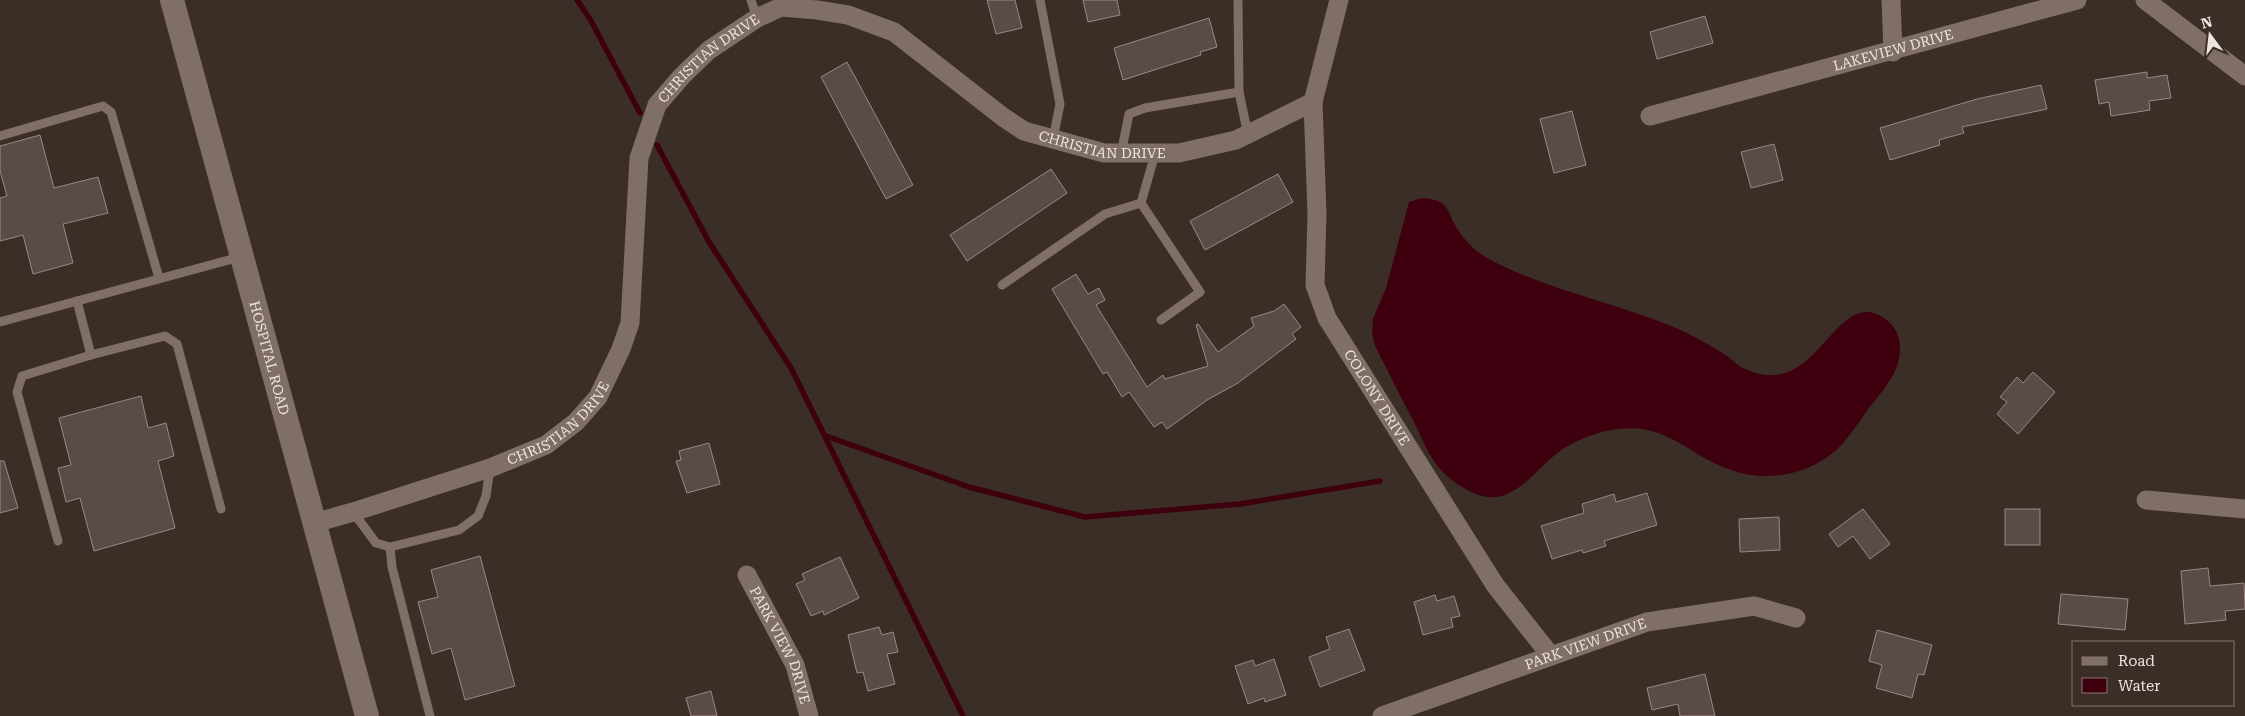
<svg xmlns="http://www.w3.org/2000/svg" width="2245" height="716" font-family="'Roboto Serif',serif">
<rect width="100%" height="100%" fill="#3b2e26"/>
<path fill="#3e000e" d="M1422 198C1430 199 1439 199 1445 206 1449 210 1451 218 1454 223 1462 238 1474 251 1489 259 1545 289 1612 302 1671 326 1689 333 1710 345 1727 356 1733 360 1737 365 1743 368 1819 405 1833 284 1884 318 1904 331 1903 356 1893 375 1886 388 1875 400 1866 412 1859 422 1852 433 1843 443 1817 473 1769 484 1731 470 1683 453 1665 418 1606 431 1592 434 1576 441 1564 448 1539 464 1514 508 1479 495 1465 490 1452 482 1442 471 1430 459 1423 441 1416 426 1402 400 1389 373 1375 346L1372 333 1373 319 1386 288 1409 202Z"/>
<g fill="none" stroke-linecap="round" stroke-linejoin="round">
<g stroke="#3e000e" stroke-width="5.5">
<polyline points="577,0 590,19 640,113"/>
<polyline points="657,145 709,242 791,368 963,716"/>
<polyline points="826,436 969,487 1085,517 1240,504 1380,481"/>
</g>
</g>
<g fill="#5b4b47" stroke="#9a8884">
<polygon points="987,0 1015,0 1022,28 996,34"/>
<polygon points="1083,0 1117,0 1120,15 1088,22"/>
<polygon points="1705,16 1713,43 1657,59 1650,32"/>
<polygon points="1209,18 1217,47 1200,52 1201,55 1123,80 1114,48"/>
<polygon points="847,62 913,185 886,199 821,77"/>
<polygon points="2147,72 2147,78 2167,75 2171,98 2149,101 2150,110 2111,116 2109,102 2099,104 2095,80"/>
<polygon points="2041,85 2047,109 1962,127 1964,133 1939,140 1940,145 1890,160 1880,128 1977,99"/>
<polygon points="1572,111 1586,165 1554,173 1540,119"/>
<polygon points="40,135 54,188 98,177 108,213 63,224 73,263 33,274 23,235 0,241 0,198 7,196 0,171 0,146"/>
<polygon points="1774,144 1783,180 1751,188 1741,152"/>
<polygon points="1051,169 1067,193 967,261 950,235"/>
<polygon points="1278,174 1293,202 1205,250 1190,221"/>
<polygon points="1076,274 1088,294 1099,288 1105,300 1096,305 1147,387 1163,375 1165,379 1208,366 1196,325 1198,324 1218,352 1254,326 1251,318 1274,311 1284,304 1301,327 1292,334 1296,339 1238,383 1207,400 1167,429 1162,422 1154,427 1129,392 1122,397 1107,372 1103,374 1052,289"/>
<polygon points="2033,372 2055,392 2018,434 1997,414 2007,402 2000,397 2017,377 2023,383"/>
<polygon points="141,396 148,428 166,423 174,456 158,461 175,528 94,551 80,498 66,502 58,468 71,465 59,418"/>
<polygon points="709,443 720,484 687,493 676,461 681,460 679,451"/>
<polygon points="0,461 4,461 18,508 0,513"/>
<polygon points="1647,493 1657,525 1604,541 1606,546 1583,553 1582,550 1552,559 1541,526 1584,513 1582,504 1614,494 1616,502"/>
<polygon points="1863,509 1890,544 1870,559 1853,536 1838,547 1829,534"/>
<rect x="2005" y="509" width="35" height="36"/>
<polygon points="1779,517 1780,550 1740,552 1739,519"/>
<polygon points="480,556 515,686 465,700 451,648 432,654 418,602 438,597 431,570"/>
<polygon points="840,557 859,598 824,615 823,611 811,616 796,584 805,580 802,574"/>
<polygon points="2208,568 2210,586 2244,583 2245,609 2225,611 2226,620 2185,624 2181,571"/>
<polygon points="2061,594 2128,599 2125,630 2058,624"/>
<polygon points="1435,595 1437,601 1454,596 1460,616 1451,618 1453,627 1423,635 1414,602"/>
<polygon points="879,627 882,635 893,632 898,652 887,654 895,684 868,691 863,672 857,673 848,635"/>
<polygon points="1349,629 1365,670 1320,687 1309,657 1330,649 1326,637"/>
<polygon points="1877,630 1932,645 1924,675 1918,674 1912,698 1876,688 1882,665 1869,661"/>
<polygon points="1274,659 1286,695 1265,702 1264,698 1248,704 1235,666 1253,660 1255,666"/>
<polygon points="1705,674 1715,716 1680,716 1678,704 1652,710 1647,688"/>
<polygon points="711,691 717,716 691,716 686,698"/>
</g>
<g fill="none" stroke-linecap="round" stroke-linejoin="round">
<g stroke="#7f6f67" stroke-width="9">
<polyline points="751,0 757,18"/>
<polyline points="1040,0 1060,104 1053,139"/>
<polyline points="1238,0 1239,92 1248,135"/>
<polyline points="0,136 103,106 111,112 159,278"/>
<polyline points="1121,154 1129,114 1145,108 1239,92"/>
<polyline points="1155,154 1141,203 1200,292 1161,320"/>
<polyline points="1002,285 1105,214 1141,203"/>
<polyline points="0,322 240,257"/>
<polyline points="91,355 165,336 177,344 221,509"/>
<polyline points="353,512 376,543 390,547 459,530 478,516 486,496 490,468"/>
<polyline points="58,541 17,392 22,376 91,355 77,301"/>
<polyline points="390,547 392,567 430,716"/>
</g>
<g stroke="#7f6f67" stroke-width="19">
<polyline points="1891,0 1893,52"/>
<polyline points="2145,0 2245,76"/>
<path id="s1" d="M1313 102 1317 214 1315 285 1327 318 1495 585 1551 656"/>
<path id="s2" d="M1650 116 2077 0"/>
<polyline points="2146,500 2245,509"/>
<path id="s3" d="M314 523 353 512 490 468 546 445 576 422 598 397 621 349 630 323 639 158 657 105 682 76 709 50 757 18 781 7 817 10 848 15 894 32 1003 117 1024 131 1104 153H1179L1236 140 1313 102 1339 0"/>
<path id="s4" d="M747 575 795 665 809 716"/>
<path id="s5" d="M1382 716 1647 622 1754 606 1796 618"/>
</g>
<path stroke="#7f6f67" stroke-width="24" id="s6" d="M172 0 367 716"/>
</g>
<g text-anchor="middle" dominant-baseline="central" stroke-width="5" stroke-linejoin="round" paint-order="stroke">
<g font-size="14" fill="#eee5e0" stroke="#3b2e26">
<text stroke="none"><textPath href="#s2" startOffset="252">LAKEVIEW DRIVE</textPath></text>
<text stroke="none"><textPath href="#s3" startOffset="688">CHRISTIAN DRIVE</textPath></text>
<text stroke="none"><textPath href="#s3" startOffset="1138">CHRISTIAN DRIVE</textPath></text>
<text stroke="none"><textPath href="#s6" startOffset="371">HOSPITAL ROAD</textPath></text>
<text stroke="none"><textPath href="#s1" startOffset="312">COLONY DRIVE</textPath></text>
<text stroke="none"><textPath href="#s3" startOffset="268">CHRISTIAN DRIVE</textPath></text>
<text stroke="none"><textPath href="#s5" startOffset="216">PARK VIEW DRIVE</textPath></text>
<text stroke="none"><textPath href="#s4" startOffset="78">PARK VIEW DRIVE</textPath></text>
</g>
</g>
<rect x="2072" y="641" width="162" height="65" fill="#3b2e26" stroke="#837770"/>
<rect x="2082" y="657" width="25" height="8" fill="#7f6f67" stroke="#837770"/>
<text x="2118" y="666" font-size="15" fill="#eee5e0">Road</text>
<rect x="2082" y="678" width="25" height="15" fill="#3e000e" stroke="#837770"/>
<text x="2118" y="691" font-size="15" fill="#eee5e0">Water</text>
<g transform="translate(2210 35) rotate(345)" stroke="#3b2e26" stroke-width="4" paint-order="stroke">
<path d="M0-4L9 19L0 12L-9 19Z" fill="#eee5e0"/>
<text y="-8" font-size="14" font-weight="bold" text-anchor="middle" fill="#eee5e0">N</text>
</g>
</svg>
